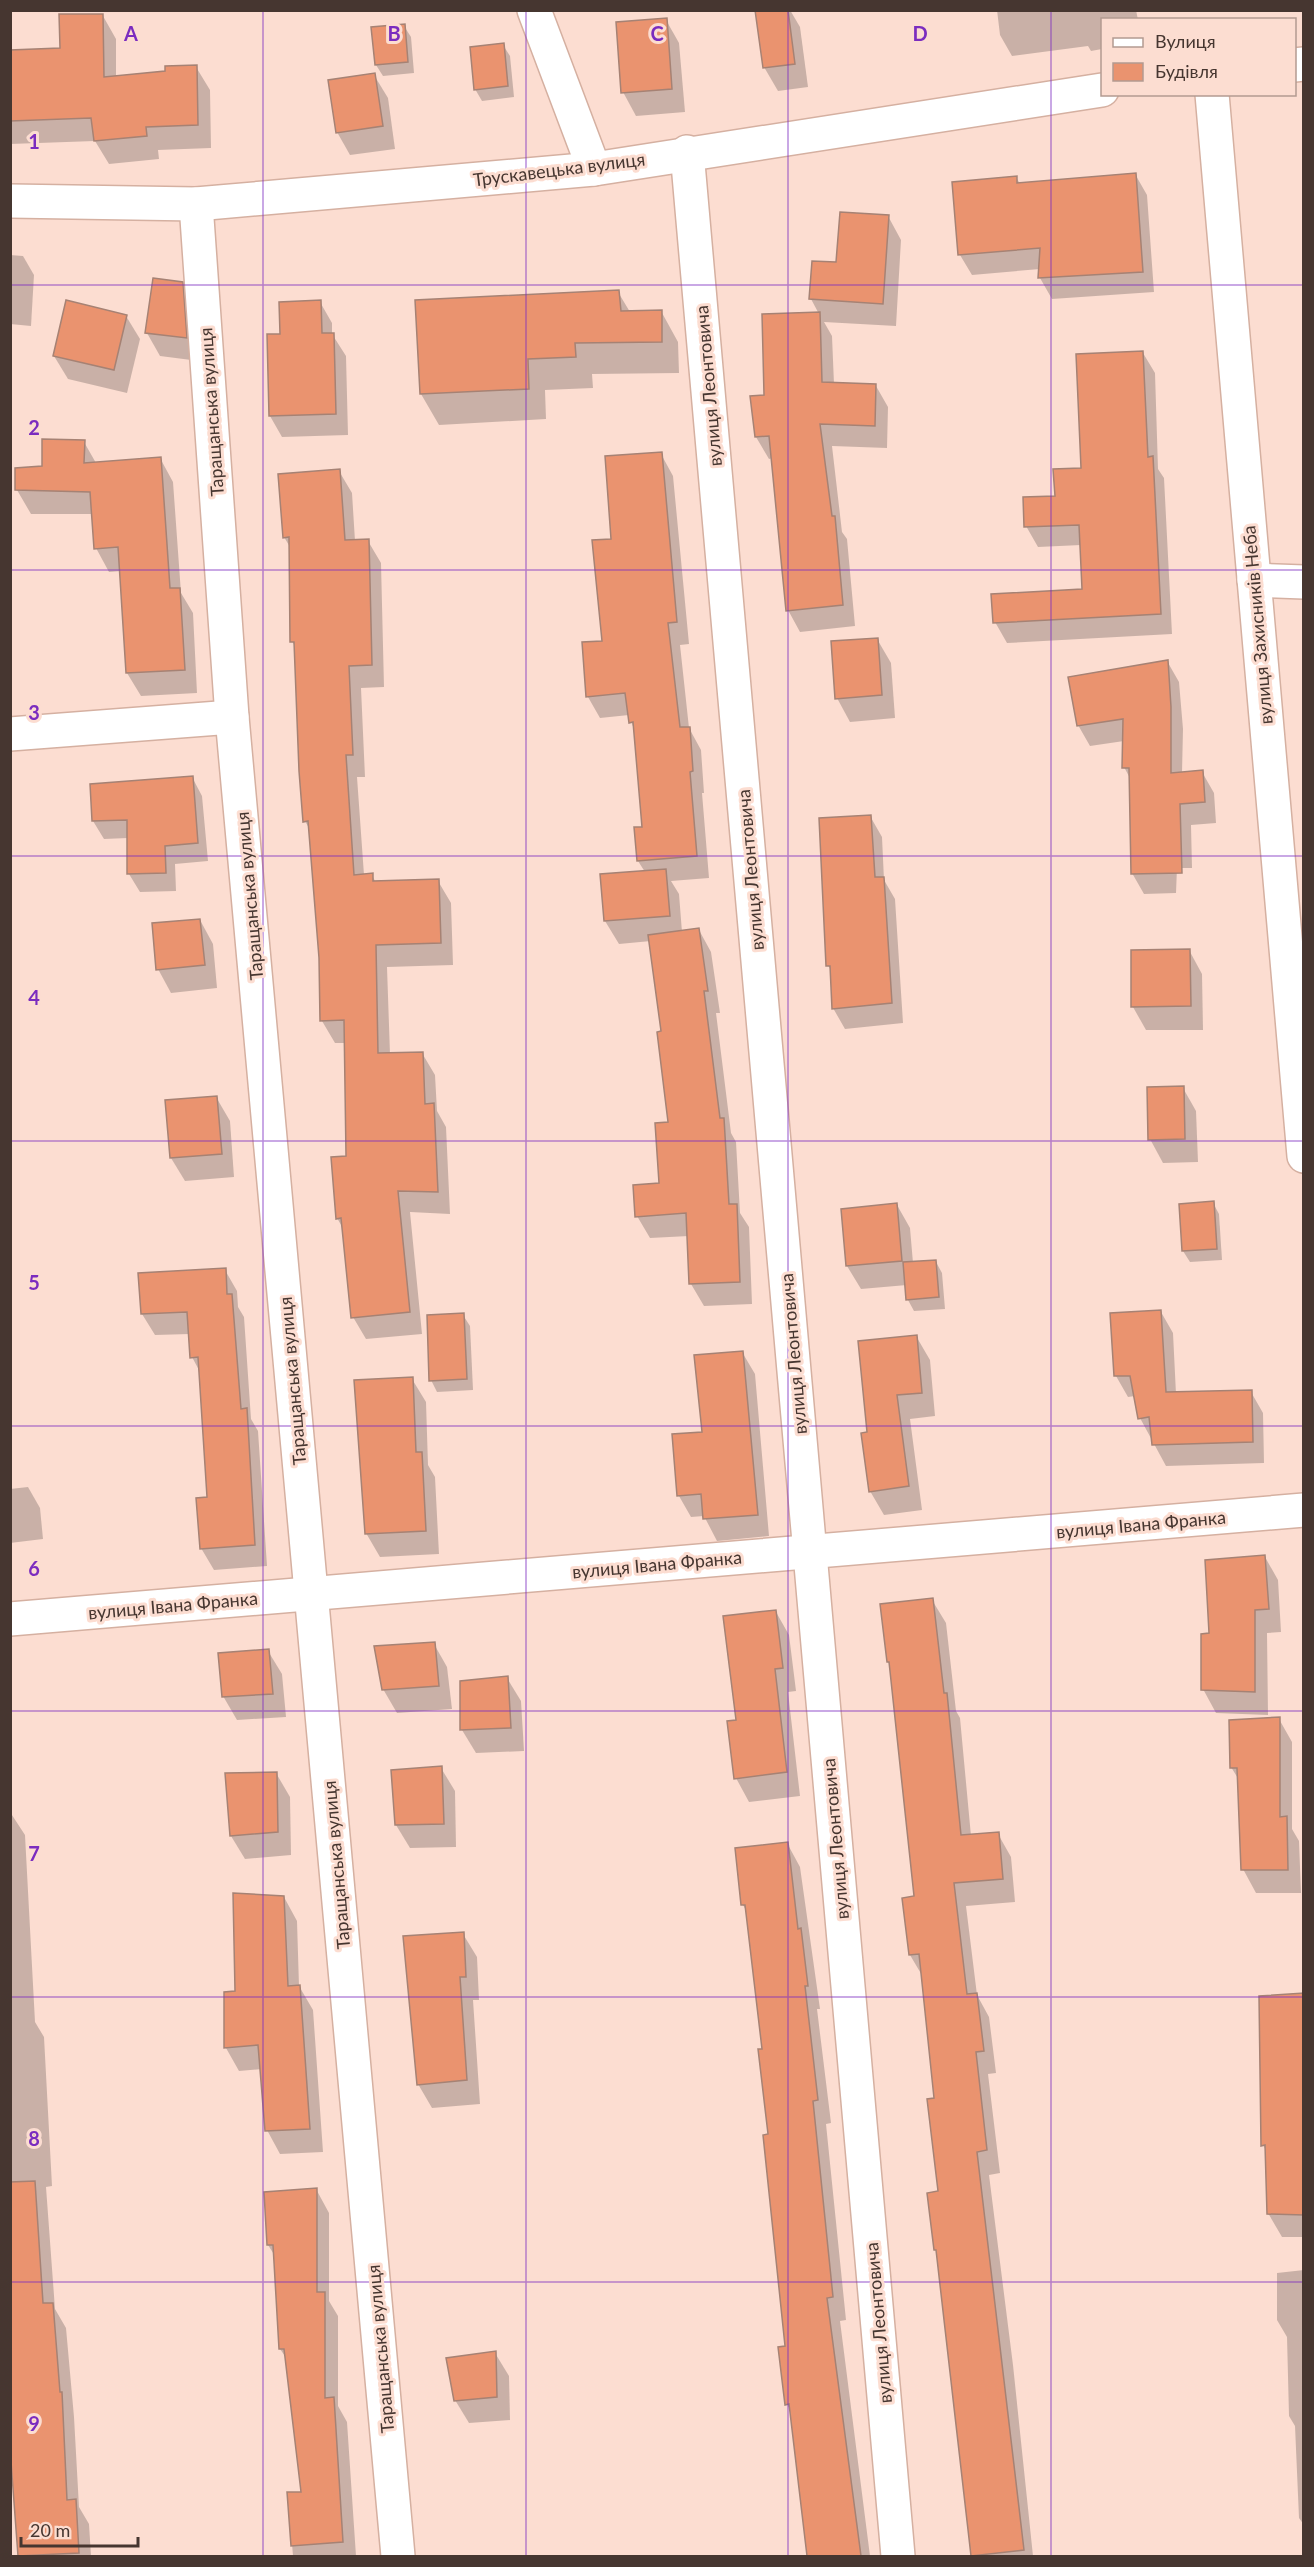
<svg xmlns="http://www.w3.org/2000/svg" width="1314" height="2567" font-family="Lato,sans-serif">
<rect width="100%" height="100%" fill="#fcddd1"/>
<g fill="#0003">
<polygon points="757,10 790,10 800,27 808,87 778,91 764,67"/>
<polygon points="997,10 1136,10 1138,20 1102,20 1102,49 1091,51 1088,46 1012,56 1000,35"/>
<polygon points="103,16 116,39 116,77 196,67 210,90 211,148 158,150 159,159 109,164 95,141 10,144 10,52 61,50"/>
<polygon points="666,20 679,43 685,112 636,116 623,92"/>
<polygon points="404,26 411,37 414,73 383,76 376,65"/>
<polygon points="503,45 510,56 514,97 482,101 475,89"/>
<polygon points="374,75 388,98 395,149 350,155 337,132"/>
<polygon points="1135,174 1147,195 1154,292 1052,299 1040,278 1040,269 972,275 960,255 1016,177 1020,184"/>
<polygon points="888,216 901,240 896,326 824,322 832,336 834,384 876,386 888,407 887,448 832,446 842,532 847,539 855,626 800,632 788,610 773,458 769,459 756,437 766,396 819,314 811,299 837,263"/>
<polygon points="10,255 23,256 34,275 31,326 10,324"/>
<polygon points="182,284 195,307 199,361 160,356 147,333"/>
<polygon points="618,292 630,312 661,311 678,342 679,373 592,374 593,388 545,390 546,419 439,425 421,394"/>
<polygon points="320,302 332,323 332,334 346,356 348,435 282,437 270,416 282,335"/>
<polygon points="126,316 140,339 127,393 68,379 54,356"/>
<polygon points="1143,353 1155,373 1158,469 1164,478 1172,634 1007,643 995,622 1083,590 1081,545 1038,547 1026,526 1082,469"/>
<polygon points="84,442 96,463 160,458 173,482 181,593 193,613 197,693 141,696 127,673 121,571 109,572 96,548 93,514 31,514 17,490 16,469 43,467"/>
<polygon points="661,454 673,476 689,644 680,645 689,728 701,750 704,793 702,793 709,878 671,881 679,894 682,932 699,930 711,952 720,1013 716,1013 731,1133 736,1142 740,1213 749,1227 752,1304 704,1306 691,1284 689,1236 650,1238 637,1216 661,1184 670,1123 663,1033 651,941 619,944 605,921 645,872 638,861 644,828 635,732 629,715 600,718 588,697 603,642 613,540"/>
<polygon points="339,471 352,493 355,541 368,541 381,563 384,687 361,688 365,777 357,777 364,875 372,875 376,883 438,881 451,903 453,965 387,967 390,1054 422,1053 435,1075 437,1111 446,1127 450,1214 410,1212 422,1334 366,1339 353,1317 344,1230 337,1218 347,1157 345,1043 335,1043 322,1021 320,958 310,830 305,821 296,648 292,641 290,547 284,537"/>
<polygon points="877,639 891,663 895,718 850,722 837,698"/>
<polygon points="1167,661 1179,682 1183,729 1182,773 1202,772 1214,793 1216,823 1191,825 1192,868 1177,868 1176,893 1144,894 1132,873 1131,780 1124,767 1124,741 1090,746 1078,725"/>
<polygon points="192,777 202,796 208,861 175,864 176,891 140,892 129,874 128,838 104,839 93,821"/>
<polygon points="870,816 882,837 884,880 895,899 903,1023 845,1029 833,1008 832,972 828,965"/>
<polygon points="200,920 213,944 217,988 171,993 158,969"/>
<polygon points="1189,950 1202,974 1203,1030 1146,1030 1133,1007"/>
<polygon points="1183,1088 1196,1111 1198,1162 1163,1163 1150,1139"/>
<polygon points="216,1097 230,1121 234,1177 185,1181 171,1158"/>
<polygon points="1213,1203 1219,1214 1222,1260 1190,1262 1183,1251"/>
<polygon points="897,1205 910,1228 913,1263 936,1262 942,1273 945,1309 914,1311 908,1300 907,1285 861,1289 847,1266"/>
<polygon points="225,1270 237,1291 238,1307 244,1317 251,1419 258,1431 267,1566 214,1570 201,1548 209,1498 200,1372 192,1357 190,1334 155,1335 142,1314 140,1275"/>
<polygon points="1161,1312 1173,1333 1176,1394 1251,1392 1263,1413 1264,1463 1166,1466 1140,1418 1135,1396 1128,1397 1116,1376"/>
<polygon points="463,1315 470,1326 473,1390 437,1392 431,1380"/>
<polygon points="916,1336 930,1360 935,1416 910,1419 922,1510 884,1515 870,1491 869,1434"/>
<polygon points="742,1352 755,1374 769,1536 717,1541 704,1516 691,1517 679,1496 703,1434"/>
<polygon points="412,1379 426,1402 428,1465 435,1477 439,1554 380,1557 366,1533"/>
<polygon points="28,1487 40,1508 43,1539 10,1543 10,1489"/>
<polygon points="1265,1557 1278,1580 1281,1632 1267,1633 1268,1715 1216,1713 1203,1689 1211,1635"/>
<polygon points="932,1600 946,1623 956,1711 960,1718 971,1836 998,1834 1011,1857 1015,1902 966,1906 977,1995 989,2017 996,2073 988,2074 1000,2173 989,2175 1013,2365 1033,2556 971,2556 955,2394 936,2099 923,1977 910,1955 903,1899 916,1898 891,1666 888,1662"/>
<polygon points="776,1612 789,1635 796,1691 788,1692 800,1796 749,1802 736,1778 737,1721"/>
<polygon points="434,1644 447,1667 452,1709 397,1713 383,1689"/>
<polygon points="268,1651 282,1674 286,1717 237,1720 223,1696"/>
<polygon points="507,1678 521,1701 524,1751 476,1753 462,1730"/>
<polygon points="1279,1719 1292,1742 1292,1829 1299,1841 1301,1893 1256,1893 1243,1869 1239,1780 1231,1767"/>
<polygon points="10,1737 12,1767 10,1767"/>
<polygon points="441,1768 455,1791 456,1847 410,1848 396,1825"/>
<polygon points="276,1773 290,1797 291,1855 245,1859 231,1836"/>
<polygon points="10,1812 25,1835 35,2022 44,2037 52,2186 46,2187 55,2309 66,2328 74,2417 79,2507 89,2524 91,2556 20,2556 14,2470 10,2465"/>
<polygon points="787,1843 800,1867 820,2009 817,2009 831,2123 826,2124 846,2320 840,2321 870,2556 809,2556 792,2413 787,2404 787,2347 763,2050 747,1912 743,1905"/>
<polygon points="284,1897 297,1921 299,1986 313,2010 323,2152 280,2154 267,2130 262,2069 239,2071 226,2048 236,1992"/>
<polygon points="463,1934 477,1957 479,2000 473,2000 480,2104 432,2108 418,2084"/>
<polygon points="1304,1994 1304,2237 1282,2237 1268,2213 1267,2152 1263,2145"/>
<polygon points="316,2189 329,2213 329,2301 338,2316 338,2406 347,2422 356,2556 293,2556 288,2494 303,2493 287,2359 280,2349 275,2256 268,2245"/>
<polygon points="1304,2270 1304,2525 1299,2518 1295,2426 1289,2416 1287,2337 1277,2320 1277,2273"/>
<polygon points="495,2353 509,2376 510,2420 469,2423 455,2400"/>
</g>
<g fill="#ea936f" stroke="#a68274" stroke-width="1.5">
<polygon points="755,10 788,10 795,64 763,68"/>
<polygon points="59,14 103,14 104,77 165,71 165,66 197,65 198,125 146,127 147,136 94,141 91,118 10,121 10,50 60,48"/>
<polygon points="667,18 672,89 621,93 616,22"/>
<polygon points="405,24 408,62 375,65 371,27"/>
<polygon points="504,43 508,86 474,90 470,47"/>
<polygon points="375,73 383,126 336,133 328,80"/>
<polygon points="1136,173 1143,272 1038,278 1040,248 958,255 952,182 1017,176 1017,183"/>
<polygon points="840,212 889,215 883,304 809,299 812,261 836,262"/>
<polygon points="153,278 183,282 187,338 145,333"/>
<polygon points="619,290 621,311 662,310 662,342 575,343 576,357 528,359 529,389 420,394 415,300"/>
<polygon points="66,300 127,315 114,370 53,356"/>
<polygon points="321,300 322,333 334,333 336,414 269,416 267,334 280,334 279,302"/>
<polygon points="820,312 822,382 876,384 875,426 820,424 832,516 835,516 843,605 786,611 769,436 755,437 750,396 764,395 762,314"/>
<polygon points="1143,351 1148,457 1153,456 1161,614 993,623 991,594 1082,589 1079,525 1024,527 1023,497 1055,496 1053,469 1081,468 1076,354"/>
<polygon points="42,439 85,440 84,463 161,457 170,588 180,588 185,670 126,673 118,547 94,549 90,492 15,490 15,468 42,466"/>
<polygon points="662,452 677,622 668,623 680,727 690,727 693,771 690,772 697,856 637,861 634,827 642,827 633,722 629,723 625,693 586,697 582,642 602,641 592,540 611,539 605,456"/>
<polygon points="340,469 345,540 369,539 372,665 349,666 353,755 346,755 354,875 373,873 373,881 439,879 441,943 376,945 378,1053 423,1052 425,1104 434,1103 438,1192 398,1191 410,1312 351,1318 341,1218 336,1219 331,1157 346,1156 344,1020 320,1021 319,958 308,821 303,822 299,771 294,642 290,642 289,537 283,538 278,474"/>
<polygon points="878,638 882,695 835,699 831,641"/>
<polygon points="1168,660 1171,707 1171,773 1203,770 1205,802 1180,804 1182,873 1131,874 1129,768 1122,768 1123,719 1077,726 1068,677"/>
<polygon points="193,776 198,843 165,846 166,873 127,874 127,820 92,821 90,784"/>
<polygon points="871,815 875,877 884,877 892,1003 832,1009 830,966 826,966 819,818"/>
<polygon points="666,869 670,916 604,921 600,874"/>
<polygon points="200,919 205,965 156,970 152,923"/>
<polygon points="699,928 708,991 704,991 720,1118 724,1118 729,1204 737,1204 740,1282 689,1284 686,1213 635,1217 633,1185 659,1183 655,1123 668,1122 657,1032 661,1031 648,935"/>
<polygon points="1190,949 1191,1006 1131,1007 1131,950"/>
<polygon points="1184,1086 1185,1139 1148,1140 1147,1087"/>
<polygon points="217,1096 222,1154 170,1158 165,1100"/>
<polygon points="1214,1201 1217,1249 1182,1251 1179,1204"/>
<polygon points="897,1203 902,1261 846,1266 841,1209"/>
<polygon points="936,1260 939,1297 906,1300 903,1262"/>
<polygon points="226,1268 227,1294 232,1294 241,1409 247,1408 255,1545 200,1549 196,1498 207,1497 198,1357 190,1358 187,1312 141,1314 138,1273"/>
<polygon points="1161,1310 1166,1392 1252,1390 1253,1442 1152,1445 1149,1417 1138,1419 1130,1376 1114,1376 1110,1313"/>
<polygon points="464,1313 467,1379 429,1381 427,1315"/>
<polygon points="917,1335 922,1393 897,1395 909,1486 869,1492 861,1433 867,1432 858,1341"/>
<polygon points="743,1351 758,1515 703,1519 701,1494 677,1496 672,1434 702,1432 694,1355"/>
<polygon points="413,1377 416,1452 422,1452 426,1531 365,1534 354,1380"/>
<polygon points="1265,1555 1269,1609 1255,1610 1255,1692 1201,1690 1201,1634 1209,1633 1205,1560"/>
<polygon points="933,1598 944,1693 947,1693 961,1835 999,1832 1003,1879 954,1883 967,1994 977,1993 984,2051 976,2052 987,2150 977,2152 1024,2550 971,2556 936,2250 934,2250 927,2193 938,2191 927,2099 934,2098 919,1954 909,1955 902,1898 914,1896 889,1662 887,1662 880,1604"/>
<polygon points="776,1610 783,1668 775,1669 787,1772 734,1779 727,1721 736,1720 723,1616"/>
<polygon points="435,1642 439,1686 382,1690 374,1646"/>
<polygon points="269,1649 273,1694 222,1697 218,1653"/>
<polygon points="508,1676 511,1728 460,1730 460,1681"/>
<polygon points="1280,1717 1280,1817 1287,1816 1288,1870 1241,1870 1237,1768 1230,1768 1229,1720"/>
<polygon points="442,1766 444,1824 395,1825 391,1770"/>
<polygon points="277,1772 278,1832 230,1836 225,1773"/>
<polygon points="788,1842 798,1929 801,1928 808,1986 805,1986 818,2100 813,2101 833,2297 827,2298 861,2556 807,2556 789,2404 785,2405 778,2347 785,2346 763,2135 768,2134 758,2049 762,2049 745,1905 741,1905 735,1848"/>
<polygon points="233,1893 284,1896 288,1986 300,1985 310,2129 265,2131 258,2045 224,2048 224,1992 235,1991"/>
<polygon points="464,1932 466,1977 460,1977 467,2080 417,2085 403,1936"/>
<polygon points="1304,1993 1304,2215 1267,2214 1265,2145 1261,2146 1259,1996"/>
<polygon points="35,2181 43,2303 53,2303 60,2392 62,2392 67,2500 76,2499 79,2553 18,2556 10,2448 10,2182"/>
<polygon points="317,2188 317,2292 325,2292 325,2398 334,2397 343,2542 291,2546 287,2492 301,2492 284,2349 279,2349 273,2245 267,2245 264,2192"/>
<polygon points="496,2351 497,2397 454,2401 446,2358"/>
</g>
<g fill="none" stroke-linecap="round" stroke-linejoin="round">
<defs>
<g id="minor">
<polyline points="534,10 594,169"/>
<polyline points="1294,65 1304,64"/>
<polyline points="1212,94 1304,1156"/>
<polyline points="687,152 898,2556"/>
<polyline points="10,201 196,204 594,169 1102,90"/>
<polyline points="196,204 232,717 398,2556"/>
<polyline points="1254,580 1304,582"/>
<polyline points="10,734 232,717"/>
<polyline points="10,1619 1304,1510"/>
</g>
</defs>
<use href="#minor" stroke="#d5b0a1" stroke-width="36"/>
<use href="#minor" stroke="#fff" stroke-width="33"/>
</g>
<path fill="none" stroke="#7b2cbf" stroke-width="1.5" stroke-opacity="0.55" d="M263 10V2556M526 10V2556M788 10V2556M1051 10V2556M10 285H1304M10 570H1304M10 856H1304M10 1141H1304M10 1426H1304M10 1711H1304M10 1997H1304M10 2282H1304"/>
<g text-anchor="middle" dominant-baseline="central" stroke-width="6" stroke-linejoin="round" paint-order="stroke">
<g font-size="18" fill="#463630" stroke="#fcddd1">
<text transform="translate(559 169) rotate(-7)">Трускавецька вулиця</text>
<text transform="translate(708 386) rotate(-95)">вулиця Леонтовича</text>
<text transform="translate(211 412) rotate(-94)">Таращанська вулиця</text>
<text transform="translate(1257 625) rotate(-95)">вулиця Захисників Неба</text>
<text transform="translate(750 870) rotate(-95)">вулиця Леонтовича</text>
<text transform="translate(249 896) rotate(-95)">Таращанська вулиця</text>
<text transform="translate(793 1354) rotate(-95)">вулиця Леонтовича</text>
<text transform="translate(292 1381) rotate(-95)">Таращанська вулиця</text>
<text transform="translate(1141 1524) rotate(-5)">вулиця Івана Франка</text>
<text transform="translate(657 1564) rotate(-5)">вулиця Івана Франка</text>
<text transform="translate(173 1605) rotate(-5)">вулиця Івана Франка</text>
<text transform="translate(835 1839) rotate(-95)">вулиця Леонтовича</text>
<text transform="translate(336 1865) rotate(-95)">Таращанська вулиця</text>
<text transform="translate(878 2323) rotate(-95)">вулиця Леонтовича</text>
<text transform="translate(380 2349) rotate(-95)">Таращанська вулиця</text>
</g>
</g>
<g font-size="20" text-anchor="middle" font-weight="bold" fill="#7b2cbf" stroke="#fcddd1" stroke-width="6" stroke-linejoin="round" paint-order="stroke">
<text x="131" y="41">A</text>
<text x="394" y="41">B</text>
<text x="657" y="41">C</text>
<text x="920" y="41">D</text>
<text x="34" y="149">1</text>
<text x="34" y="435">2</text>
<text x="34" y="720">3</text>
<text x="34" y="1005">4</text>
<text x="34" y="1290">5</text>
<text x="34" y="1576">6</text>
<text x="34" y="1861">7</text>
<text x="34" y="2146">8</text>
<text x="34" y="2431">9</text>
</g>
<rect width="1314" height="2567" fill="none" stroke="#463630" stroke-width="24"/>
<rect x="1101" y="18" width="195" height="78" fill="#fcddd1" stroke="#b39a91" stroke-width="1.5"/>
<rect x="1113" y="38" width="30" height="9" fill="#ffffff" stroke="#b39a91" stroke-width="1.5"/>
<text x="1155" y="48" font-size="18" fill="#463630">Вулиця</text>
<rect x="1113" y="63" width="30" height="18" fill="#ea936f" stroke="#b39a91" stroke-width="1.5"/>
<text x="1155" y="78" font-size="18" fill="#463630">Будівля</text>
<path d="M21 2537v9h117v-9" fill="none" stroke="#463630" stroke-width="3"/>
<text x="30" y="2537" font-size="18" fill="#463630" stroke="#fcddd1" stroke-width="4.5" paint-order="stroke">20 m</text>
</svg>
